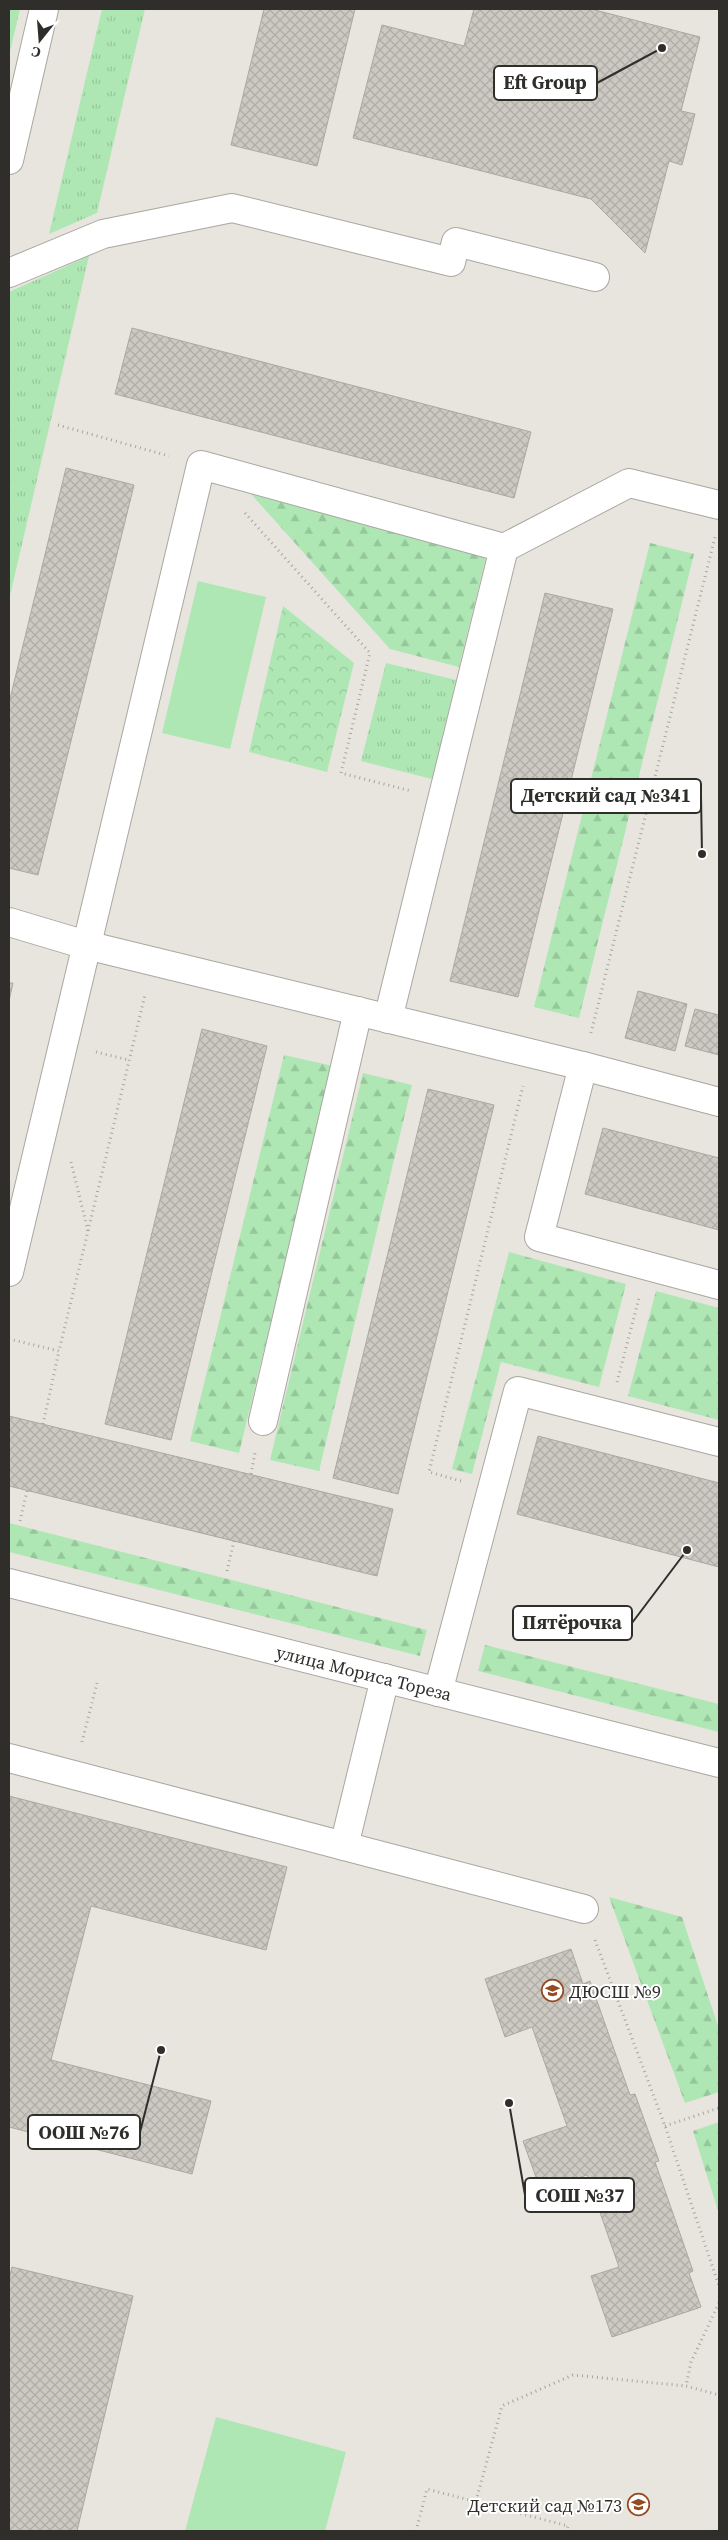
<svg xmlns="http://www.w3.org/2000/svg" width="728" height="2540" font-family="'Source Serif 4',serif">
<defs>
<pattern id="grass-tufts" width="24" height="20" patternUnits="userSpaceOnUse" patternTransform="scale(1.25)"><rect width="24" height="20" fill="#aee7b4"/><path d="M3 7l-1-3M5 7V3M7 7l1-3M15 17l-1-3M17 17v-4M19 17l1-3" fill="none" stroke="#96c69b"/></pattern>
<pattern id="forest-firs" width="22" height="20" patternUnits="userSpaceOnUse" patternTransform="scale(1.25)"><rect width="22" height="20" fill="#aee7b4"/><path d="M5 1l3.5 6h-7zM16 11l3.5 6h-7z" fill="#96c69b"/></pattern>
<pattern id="park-crowns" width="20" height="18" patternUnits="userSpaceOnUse" patternTransform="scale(1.25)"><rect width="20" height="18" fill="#aee7b4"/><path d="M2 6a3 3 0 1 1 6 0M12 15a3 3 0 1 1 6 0" fill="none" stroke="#96c69b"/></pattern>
<pattern id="building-cross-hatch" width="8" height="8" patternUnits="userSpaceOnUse" patternTransform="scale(1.25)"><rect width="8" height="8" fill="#ccc9c2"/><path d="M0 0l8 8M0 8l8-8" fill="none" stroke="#b0ada7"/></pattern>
</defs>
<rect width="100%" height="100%" fill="#e8e5de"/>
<g fill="url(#grass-tufts)">
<polygon points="9,9 20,9 9,56"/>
<polygon points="102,9 145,9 97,213 49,234"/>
<polygon points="89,256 9,600 9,292"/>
<polygon points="386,663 456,680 432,779 361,761"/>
</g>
<g fill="url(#forest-firs)">
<polygon points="251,494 486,557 459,667 390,649"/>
<polygon points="650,543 694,554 579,1018 534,1007"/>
<polygon points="284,1055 333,1066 239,1453 190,1441"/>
<polygon points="363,1073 412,1085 319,1471 270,1460"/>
<polygon points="509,1252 626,1284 599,1387 501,1362 472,1474 452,1469"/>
<polygon points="656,1291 719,1308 719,1420 628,1396"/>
<polygon points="9,1523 427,1630 420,1656 9,1552"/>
<polygon points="485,1645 719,1704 719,1732 478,1671"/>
<polygon points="609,1897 682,1917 719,2029 719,2092 685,2103"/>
<polygon points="719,2122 719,2214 693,2131"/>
</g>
<polygon fill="url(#park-crowns)" points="283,606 354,663 327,772 249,752"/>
<g fill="#aee7b4">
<polygon points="198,581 266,597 230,749 162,733"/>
<polygon points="216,2417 346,2452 325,2531 185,2531"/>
</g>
<g fill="url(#building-cross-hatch)" stroke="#aba8a2">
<polygon points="264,9 355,9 317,166 231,145"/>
<polygon points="474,9 591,9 700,37 681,111 695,114 682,165 669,161 645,253 591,199 353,138 382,25 464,46"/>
<polygon points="132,328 531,432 514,498 115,394"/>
<polygon points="66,468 134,485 38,875 9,868 9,703"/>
<polygon points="545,593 613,609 518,997 450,981"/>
<polygon points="9,983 13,983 9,1001"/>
<polygon points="638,991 687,1004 675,1051 625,1038"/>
<polygon points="695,1009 719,1015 719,1055 685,1046"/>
<polygon points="202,1029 267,1046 171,1440 105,1424"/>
<polygon points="428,1089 494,1105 398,1494 333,1478"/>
<polygon points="603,1128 719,1158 719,1230 585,1194"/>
<polygon points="9,1416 393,1509 377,1576 9,1486"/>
<polygon points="538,1436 719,1483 719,1567 517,1514"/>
<polygon points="9,1796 287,1867 266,1950 91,1906 51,2060 211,2101 192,2174 9,2127"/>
<polygon points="571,1949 583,1984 590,1981 630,2095 635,2094 659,2161 655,2162 693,2271 689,2273 701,2307 612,2337 591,2276 619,2267 587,2175 541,2191 523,2141 567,2126 532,2027 505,2037 485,1979"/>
<polygon points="12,2267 133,2296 77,2531 9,2531 9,2279"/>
</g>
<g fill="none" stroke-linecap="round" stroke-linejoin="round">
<defs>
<g id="minor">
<polyline points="9,160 44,9"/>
<polyline points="9,273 103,234 232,208 451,262 456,242 595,277"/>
<polyline points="504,548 629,483 719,505"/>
<polyline points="9,922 86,945 583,1066 539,1237 719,1285"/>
<polyline points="583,1066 719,1102"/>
<polyline points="9,1272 201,465 504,548 388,1019"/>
<polyline points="263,1421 358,1011"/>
<polyline points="385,1678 344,1846 584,1909"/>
<polyline points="438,1692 518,1391 719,1442"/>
<polyline points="9,1758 344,1846"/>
</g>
<polyline id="major" points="9,1583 719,1763"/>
</defs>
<use href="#minor" stroke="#a9a7a0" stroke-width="30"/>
<use href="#major" stroke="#a9a7a0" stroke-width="30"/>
<g stroke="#a7a59f" stroke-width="3" stroke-dasharray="1 4" stroke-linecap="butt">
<polyline points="58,425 169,456"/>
<polyline points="245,513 370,653 341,773 411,791"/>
<polyline points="591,1033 715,537"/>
<polyline points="96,1052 129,1060"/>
<polyline points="71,1162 88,1231"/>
<polyline points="9,1339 59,1351 145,995"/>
<polyline points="617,1382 639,1298"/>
<polyline points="43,1424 59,1351"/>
<polyline points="251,1474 255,1453"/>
<polyline points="461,1481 429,1472 523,1086"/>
<polyline points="20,1521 27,1491"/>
<polyline points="227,1571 234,1541"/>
<polyline points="82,1742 97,1683"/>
<polyline points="595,1940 665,2126 719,2286"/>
<polyline points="665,2126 719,2108"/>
<polyline points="719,2303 691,2362 686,2386 719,2395"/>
<polyline points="476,2501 502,2406 573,2375 686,2386"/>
<polyline points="416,2531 427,2489 568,2526 566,2531"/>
</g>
<use href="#minor" stroke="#fff" stroke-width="28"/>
<use href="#major" stroke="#fff" stroke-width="28"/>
</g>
<defs>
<symbol id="school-ring" viewBox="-11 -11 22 22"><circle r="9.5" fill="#fff" stroke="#924c24" stroke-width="1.5"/><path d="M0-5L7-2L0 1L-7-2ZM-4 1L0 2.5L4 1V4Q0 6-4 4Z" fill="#924c24"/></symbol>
</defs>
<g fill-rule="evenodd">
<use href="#school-ring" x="540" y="1978" width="25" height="25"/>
<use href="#school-ring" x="626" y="2492" width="25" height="25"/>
</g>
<g text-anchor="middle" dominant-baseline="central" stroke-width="4" stroke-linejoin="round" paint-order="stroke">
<g font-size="18" fill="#2f2e2b" stroke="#fff">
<text transform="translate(364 1673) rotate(14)">улица Мориса Тореза</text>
</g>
<g font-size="18" fill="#2f2e2b" stroke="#fff" text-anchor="start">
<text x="569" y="1991">ДЮСШ №9</text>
<text x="622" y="2505" text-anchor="end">Детский сад №173</text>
</g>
</g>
<path fill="none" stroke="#2f2e2b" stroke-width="2" d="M662 48L597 83M702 854L701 796M687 1550L632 1623M161 2050L140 2132M509 2103L525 2195"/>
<g fill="#2f2e2b" stroke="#fff" stroke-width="2">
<circle cx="662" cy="48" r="5"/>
<circle cx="702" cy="854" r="5"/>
<circle cx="687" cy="1550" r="5"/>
<circle cx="161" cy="2050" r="5"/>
<circle cx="509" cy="2103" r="5"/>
</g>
<g fill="#fff" stroke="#2f2e2b" stroke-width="2">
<rect x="494" y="66" width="103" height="34" rx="5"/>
<rect x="511" y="779" width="190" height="34" rx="5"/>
<rect x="513" y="1606" width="119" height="34" rx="5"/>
<rect x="28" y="2115" width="112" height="34" rx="5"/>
<rect x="525" y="2178" width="109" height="34" rx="5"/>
</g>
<g font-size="19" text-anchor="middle" font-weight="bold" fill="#2f2e2b">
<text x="545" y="89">Eft Group</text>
<text x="606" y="802">Детский сад №341</text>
<text x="572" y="1629">Пятёрочка</text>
<text x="84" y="2139">ООШ №76</text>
<text x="580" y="2202">СОШ №37</text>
</g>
<rect width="728" height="2540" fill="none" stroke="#2f2e2b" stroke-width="20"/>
<g transform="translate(40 40) rotate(197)" stroke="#ffffff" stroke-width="4" paint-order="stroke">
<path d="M0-4L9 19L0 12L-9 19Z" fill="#2f2e2b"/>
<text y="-8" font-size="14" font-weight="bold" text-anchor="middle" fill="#2f2e2b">С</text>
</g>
</svg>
